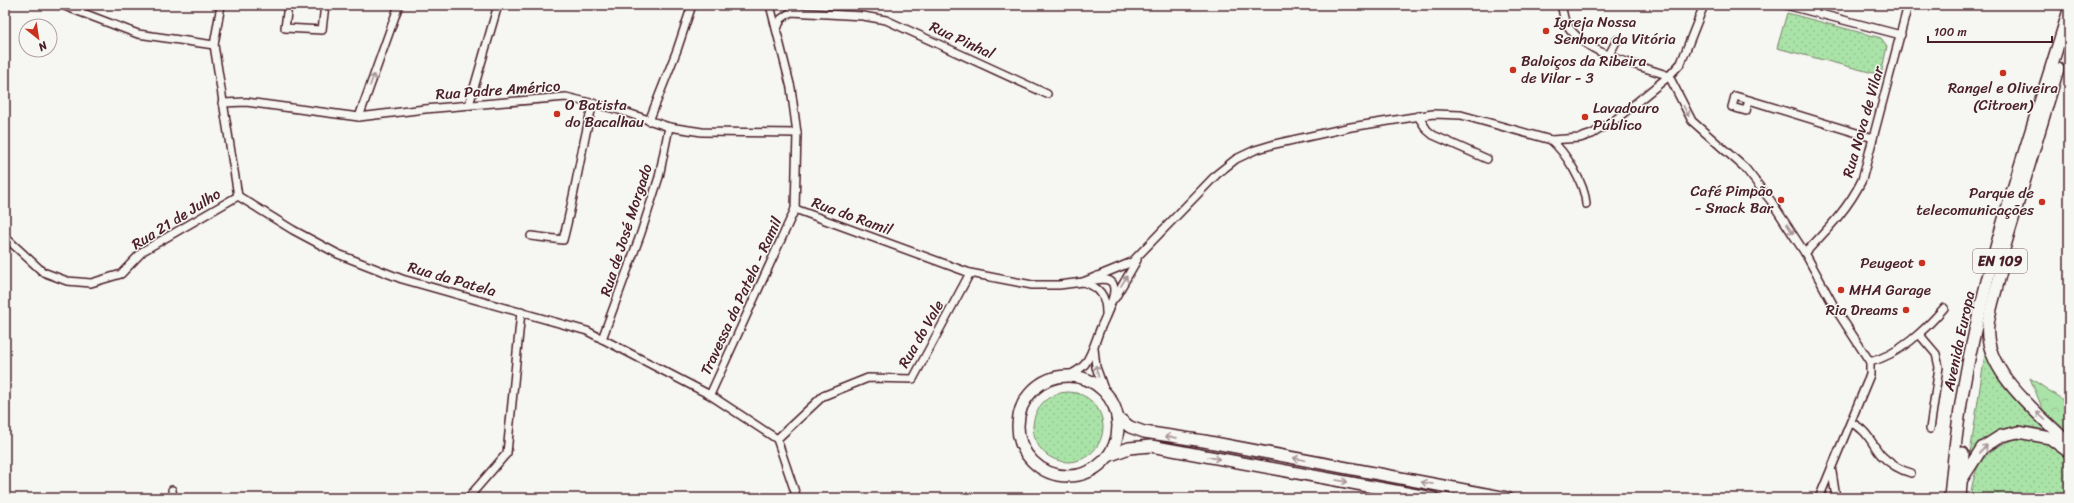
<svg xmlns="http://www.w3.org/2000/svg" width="2074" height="503" font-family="Sriracha,sans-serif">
<defs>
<pattern id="grass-dots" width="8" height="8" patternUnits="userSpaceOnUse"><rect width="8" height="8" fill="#aae3a8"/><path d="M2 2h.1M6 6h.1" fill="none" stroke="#94c291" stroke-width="1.8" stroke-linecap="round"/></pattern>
<pattern id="forest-crowns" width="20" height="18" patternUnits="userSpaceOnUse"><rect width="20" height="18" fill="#aae3a8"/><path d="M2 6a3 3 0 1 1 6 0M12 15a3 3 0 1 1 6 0" fill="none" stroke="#94c291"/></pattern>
</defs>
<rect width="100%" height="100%" fill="#f6f6f2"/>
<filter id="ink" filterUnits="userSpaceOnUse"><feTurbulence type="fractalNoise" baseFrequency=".025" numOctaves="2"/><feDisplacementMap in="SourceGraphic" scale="8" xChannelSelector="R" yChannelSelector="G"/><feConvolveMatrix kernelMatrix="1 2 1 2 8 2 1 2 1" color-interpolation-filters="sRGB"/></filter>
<g filter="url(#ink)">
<g fill="url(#grass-dots)" stroke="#7a816a">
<polygon points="1787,13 1881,38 1887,46 1881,75 1777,48"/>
<path d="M1986 347 2056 435C2019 419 1997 424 1970 454Z"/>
<circle cx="1068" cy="427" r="35"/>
<path d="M2015 439C2039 439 2053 441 2069 460V498H1970C1975 464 1982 451 2015 439Z"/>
</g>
<polygon fill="url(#forest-crowns)" stroke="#7a816a" points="2030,378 2069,404 2069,433 2043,410"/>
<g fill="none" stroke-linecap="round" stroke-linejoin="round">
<defs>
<g id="minor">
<polyline points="62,5 138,34 214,45"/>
<polyline points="221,5 214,45 238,196 293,230 338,254 402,279 587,331 710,395 777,439 797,498"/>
<polyline points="288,5 285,28 322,30 325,5"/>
<polyline points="770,5 791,88 797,133 795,209 970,273 1032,285 1059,285 1083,282 1132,262 1217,174 1236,159 1255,150 1275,144 1351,127 1433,114 1461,115 1551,140 1580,138 1592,134 1615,120 1669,76 1681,63 1704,5"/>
<path d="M1561 5C1563 10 1563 18 1566 23 1584 55 1637 64 1669 76"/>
<polyline points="1786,5 1901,35"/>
<polyline points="777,29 781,19 791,12 863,16 886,20 1047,94"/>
<polyline points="1609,55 1617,40"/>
<polyline points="1669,76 1692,121 1745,168 1771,201 1805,253 1835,308 1870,362 1870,375 1819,498"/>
<polyline points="1749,100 1746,111 1732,107 1735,96 1749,100 1873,138"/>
<polyline points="222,103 246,102 359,117 425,109 566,97 619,110 669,127 702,132 797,133"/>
<polyline points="469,105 498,5"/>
<polyline points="1418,116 1427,130 1433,135 1487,159"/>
<polyline points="359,117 399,5"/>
<polyline points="649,121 677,50 692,5"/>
<path d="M1551 140C1566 153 1585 184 1586 204"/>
<path d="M531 236 563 240C575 195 581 149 593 103"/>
<polyline points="5,237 43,272 67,281 91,283 121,274 143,251 238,196"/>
<path d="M1805 253C1827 230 1848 209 1862 180L1908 5"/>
<path d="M1083 282C1099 287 1106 295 1106 313"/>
<polyline points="1115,298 1137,260"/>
<polyline points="1919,334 1936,354 1939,367 1930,429"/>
<polyline points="602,339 641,233 659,177 669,127"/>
<polyline points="1094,348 1096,367 1105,392"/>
<path d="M1870 362C1900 354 1924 331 1944 308"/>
<path d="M1067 376C1074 373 1080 370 1085 364 1093 352 1096 339 1101 327 1107 312 1130 273 1095 280"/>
<polyline points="710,395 795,209"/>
<path d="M1851 423C1867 429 1871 443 1881 455 1889 463 1900 470 1911 473"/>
<polyline points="777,439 823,396 868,378 913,379 970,273"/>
<polyline points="1832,472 1836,498"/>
<polyline points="172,490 173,498"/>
<polyline points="468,498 507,453 521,312"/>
</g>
<g id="primary">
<path d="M2003 262C1999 283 1991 303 1988 324 1982 371 2040 414 2069 444"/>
<polyline points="1998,269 2058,69"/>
<circle cx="1068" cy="426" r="50"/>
<polyline points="1117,417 1130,427 1144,432 1204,441 1507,498"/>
<polyline points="1108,456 1129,448 1151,446 1433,498"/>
<polyline points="1962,479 1982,448 2001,436 2018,432 2050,438 2069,452"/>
<path d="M1950 498C1954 450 1960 401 1970 354 1994 237 2034 124 2069 10"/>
<polyline points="1960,498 1963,453"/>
</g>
</defs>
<use href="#minor" stroke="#4a1f2b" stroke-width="10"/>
<use href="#primary" stroke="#4a1f2b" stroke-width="14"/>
<use href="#minor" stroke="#f6f6f2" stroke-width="7"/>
<use href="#primary" stroke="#f6f6f2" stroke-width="11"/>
</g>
<defs><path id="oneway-shaft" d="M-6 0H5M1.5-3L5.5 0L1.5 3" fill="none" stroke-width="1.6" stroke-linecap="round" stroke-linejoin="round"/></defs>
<g stroke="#a99598">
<use href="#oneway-shaft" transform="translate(372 80) rotate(-71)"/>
<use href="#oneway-shaft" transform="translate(1686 111) rotate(63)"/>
<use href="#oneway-shaft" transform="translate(1790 229) rotate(56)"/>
<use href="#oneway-shaft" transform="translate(1124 281) rotate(-59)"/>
<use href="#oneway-shaft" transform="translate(1097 371) rotate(-104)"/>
<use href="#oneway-shaft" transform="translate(2041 416) rotate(-137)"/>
<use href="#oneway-shaft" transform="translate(1171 437) rotate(-172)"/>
<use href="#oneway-shaft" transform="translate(1983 449) rotate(-45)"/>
<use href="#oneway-shaft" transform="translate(1214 458) rotate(10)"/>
<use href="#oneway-shaft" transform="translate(1299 459) rotate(-169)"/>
<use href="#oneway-shaft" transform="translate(1342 481) rotate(10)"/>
<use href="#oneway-shaft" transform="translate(1427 483) rotate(-169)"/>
</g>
</g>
<g fill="#c8321e" stroke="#f6f6f2" stroke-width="1.5">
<circle cx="1546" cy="31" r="4"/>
<circle cx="1513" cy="70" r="4"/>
<circle cx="2003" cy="73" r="4"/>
<circle cx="557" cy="114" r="4"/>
<circle cx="1585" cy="117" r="4"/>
<circle cx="1781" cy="200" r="4"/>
<circle cx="2042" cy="202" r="4"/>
<circle cx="1922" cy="263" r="4"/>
<circle cx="1841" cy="290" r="4"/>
<circle cx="1906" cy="310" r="4"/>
</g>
<g text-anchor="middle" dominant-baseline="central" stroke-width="3" stroke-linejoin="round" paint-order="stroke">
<rect fill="#f6f6f2" stroke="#7e6067" stroke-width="1" x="1973" y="249" width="54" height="24" rx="3"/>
<g font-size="14" font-weight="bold" fill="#4a1f2b">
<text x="2000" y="261">EN 109</text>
</g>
<g font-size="15" fill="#4a1f2b" stroke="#f6f6f2" text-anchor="start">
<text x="1554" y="22">Igreja Nossa<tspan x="1554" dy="17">Senhora da Vitória</tspan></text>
<text x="1521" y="61">Baloiços da Ribeira<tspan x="1521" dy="17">de Vilar - 3</tspan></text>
<text x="2003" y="88" text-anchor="middle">Rangel e Oliveira<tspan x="2003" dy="17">(Citroen)</tspan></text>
<text x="565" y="105">O Batista<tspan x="565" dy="17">do Bacalhau</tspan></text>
<text x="1593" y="108">Lavadouro<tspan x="1593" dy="17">Público</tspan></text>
<text x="1773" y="191" text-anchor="end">Café Pimpão<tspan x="1773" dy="17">- Snack Bar</tspan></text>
<text x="2034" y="193" text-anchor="end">Parque de<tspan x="2034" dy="17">telecomunicações</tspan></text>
<text x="1914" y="263" text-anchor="end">Peugeot</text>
<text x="1849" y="290">MHA Garage</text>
<text x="1898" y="310" text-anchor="end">Ria Dreams</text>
</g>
<g font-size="15" fill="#4a1f2b" stroke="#f6f6f2">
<text transform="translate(962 40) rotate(25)">Rua Pinhal</text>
<text transform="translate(498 90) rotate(-4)">Rua Padre Américo</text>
<text transform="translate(1863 122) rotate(-74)">Rua Nova de Vilar</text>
<text transform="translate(852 216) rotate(20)">Rua do Ramil</text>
<text transform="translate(176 219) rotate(-32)">Rua 21 de Julho</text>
<text transform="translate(626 230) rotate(-72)">Rua de José Morgado</text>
<text transform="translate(452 279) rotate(16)">Rua da Patela</text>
<text transform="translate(741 296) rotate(-65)">Travessa da Patela - Ramil</text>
<text transform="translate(921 334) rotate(-60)">Rua do Vale</text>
<text transform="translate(1959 341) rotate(-78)">Avenida Europa</text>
</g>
</g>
<rect width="2074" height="503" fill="none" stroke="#f6f6f2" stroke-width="20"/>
<rect x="10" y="10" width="2054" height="483" fill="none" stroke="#4a1f2b" stroke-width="1.5" filter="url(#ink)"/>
<g transform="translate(38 38) rotate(150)"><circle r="19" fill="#f6f6f2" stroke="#b1a0a2"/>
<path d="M0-3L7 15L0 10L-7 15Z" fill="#c8321e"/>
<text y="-6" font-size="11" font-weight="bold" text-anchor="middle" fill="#4a1f2b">N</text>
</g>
<path d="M1928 36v6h124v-6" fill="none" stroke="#4a1f2b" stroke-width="2"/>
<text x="1934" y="36" font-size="12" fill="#4a1f2b" stroke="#f6f6f2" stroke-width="3" paint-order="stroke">100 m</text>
</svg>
